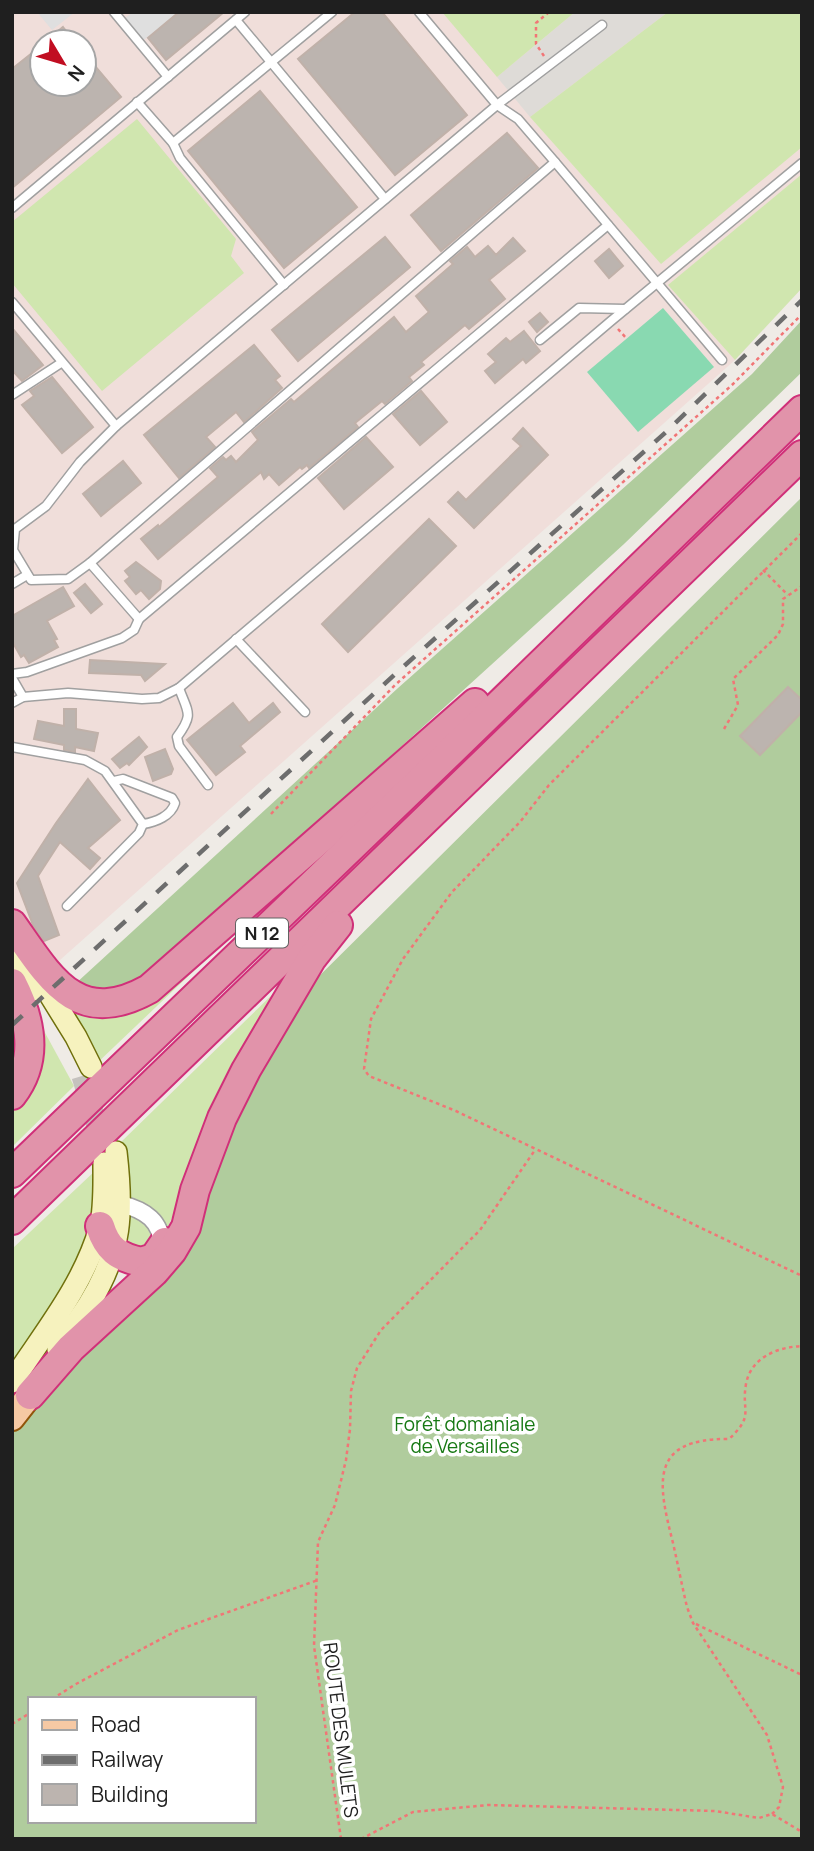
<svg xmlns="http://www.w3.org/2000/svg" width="814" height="1851" font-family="Manrope,sans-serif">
<rect width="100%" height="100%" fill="#efebe6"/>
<path fill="#f0deda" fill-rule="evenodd" d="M12 12H802V288L735 360 51 968 12 903ZM42 42H84V84H42Z"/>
<polygon fill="#dedbd7" points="575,12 668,12 530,117 497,77"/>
<g fill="#d0e6af">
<polygon points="442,12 575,12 497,77"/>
<polygon points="668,12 802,12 802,147 661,264 530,117"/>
<polygon points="137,119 236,239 231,256 244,273 102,391 12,283 12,222"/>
<polygon points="802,174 802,288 735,360 668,285"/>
<polygon points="242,925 94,1066 61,995"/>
<polygon points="279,988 180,1198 166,1232 129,1201 120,1143"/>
<polygon points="37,1018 74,1086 12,1147 12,1105"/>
<polygon points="96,1170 90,1228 82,1261 12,1374 12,1249"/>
<polygon points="129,1213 147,1227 154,1243 126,1254 123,1215"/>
</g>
<g fill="#b0cc9d" fill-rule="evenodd">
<polygon points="802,320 802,372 624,544 140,984 121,993 74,985 398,688 752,374"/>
<path d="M802 497V1839H12V1431L25 1421 92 1343 146 1295 232 1130 296 999ZM30 1699H254V1821H30Z"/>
</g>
<polygon fill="#89d9b1" points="663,308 714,367 638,432 587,372"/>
<g fill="#dfdfdf">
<polygon points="37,12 75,12 52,30"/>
<polygon points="133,12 179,12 140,43 121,21"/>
</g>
<g fill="#bcb4af" stroke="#c0b1a9" stroke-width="2">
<polygon points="179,12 224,12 166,60 148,38"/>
<polygon points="355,12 382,12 467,115 395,175 298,59"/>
<polygon points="63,27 75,42 45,42"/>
<polygon points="42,45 42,84 84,84 84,53 121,97 12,188 12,69"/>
<polygon points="260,91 357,207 284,268 188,151"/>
<polygon points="507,133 538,168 441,251 411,215"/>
<polygon points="385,237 410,267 298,361 272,330"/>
<polygon points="513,238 525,251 489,280 505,299 469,329 465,325 421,362 424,365 409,377 412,381 385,404 382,401 355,423 358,427 309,468 307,465 302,469 300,467 279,485 269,474 264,479 261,472 158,559 141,539 158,525 159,527 218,477 210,468 223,457 226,460 231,456 236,462 258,440 252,432 291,399 294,402 394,317 406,332 429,312 416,296 453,264 450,261 467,247 475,257 488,246 496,255"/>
<polygon points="609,249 623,266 609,278 595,261"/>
<polygon points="540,313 548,322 537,332 529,322"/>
<polygon points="12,328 43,365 22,381 12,370"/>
<polygon points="524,331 540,351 526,363 523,359 495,383 485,371 496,362 488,354 506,338 510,342"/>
<polygon points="254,345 280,376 275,380 282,388 244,422 236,412 206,437 215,447 179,478 144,435"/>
<polygon points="52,377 93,427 62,453 22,405 34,396 30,391"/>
<polygon points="421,391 447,422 420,445 393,414"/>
<polygon points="523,428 548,455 474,528 448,502 458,492 466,500 521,446 513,439"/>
<polygon points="366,437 393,467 344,509 318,478"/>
<polygon points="123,461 141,483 101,516 83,494"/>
<polygon points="429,519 456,546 348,652 322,624"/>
<polygon points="136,562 161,581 160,589 149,599 141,590 136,594 125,581 130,577 125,571"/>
<polygon points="85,584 102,604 91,613 74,593"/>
<polygon points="63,587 74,606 47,621 57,639 54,640 58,647 29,663 24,655 21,657 12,641 12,616"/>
<polygon points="90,660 165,664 145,681 141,675 89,673"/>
<polygon points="788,687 802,700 802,712 760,755 740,736"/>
<polygon points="233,703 249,723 273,703 280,712 240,746 245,752 216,775 187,740"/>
<polygon points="64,709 76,709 76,729 98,733 94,751 75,747 75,752 64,750 64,745 34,739 38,721 64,726"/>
<polygon points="139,737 147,747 129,765 127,763 120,768 112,759"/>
<polygon points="165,749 173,769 171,774 153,781 145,757"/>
<polygon points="88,779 120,820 88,848 100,858 90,869 60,842 38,876 59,935 44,941 33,925 17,883 56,823"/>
</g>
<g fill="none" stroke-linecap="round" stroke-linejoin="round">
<polyline stroke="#c5c2be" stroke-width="21" stroke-dasharray="21 10" stroke-linecap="butt" points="82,1076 96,1122 101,1145"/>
<defs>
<g id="lane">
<polyline points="114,12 168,77"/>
<polyline points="419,12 497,105 518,119 555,162 722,360"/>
<polyline points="236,20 385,199"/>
<polyline points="137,102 173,143 332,12"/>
<polyline points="173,143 180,158 284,285"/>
<polyline points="555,162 90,563 68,579 31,580 13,550 15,529 46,506 80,462 116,426 497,105 602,25"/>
<polyline points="12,208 245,12"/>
<polyline points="12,302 116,426"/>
<polyline points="540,340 579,308 625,309"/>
<polyline points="12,395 61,363"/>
<polyline points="90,563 139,619 608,225"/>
<polyline points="12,584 27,575"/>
<polyline points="236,639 305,712"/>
<polyline points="12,674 27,672 122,638 134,630 139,619"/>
<polyline points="12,678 23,697"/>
<path d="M179 688C188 713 194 714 177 737L179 746 208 785"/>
<polyline points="12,703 23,697 68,693 142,699 159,698 179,688 611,321 802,163"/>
<polyline points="12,747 85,760 105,771 143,824 139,833 67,906"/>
<path d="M114 781 123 779 172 798 175 803C171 816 156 822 143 824"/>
</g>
<path id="street" d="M121 1204C145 1210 162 1221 162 1247"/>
<g id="secondary">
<polyline points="12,957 34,990"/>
<polyline points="34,969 76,1037 91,1067"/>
<path d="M58 1349C67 1334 79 1320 89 1304 122 1251 123 1212 116 1152"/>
<path d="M12 1382C44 1333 83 1286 100 1228 105 1208 104 1184 104 1163"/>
</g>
<polyline id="primary" points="12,1418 30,1395"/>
<g id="highway">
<path d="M12 924C50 978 77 1029 149 989L475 703"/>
<path d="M12 983C31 1020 39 1060 12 1095"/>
<polyline points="12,1173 441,761 802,410"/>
<polyline points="12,1220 802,455"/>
<path d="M100 1226C107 1249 118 1257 141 1262L154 1258 165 1242"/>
<polyline points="30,1395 71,1348 154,1272 172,1251 186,1227 195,1190 222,1118 246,1070 312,958 338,925"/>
</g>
</defs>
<use href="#lane" stroke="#a0a0a0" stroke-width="11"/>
<use href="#street" stroke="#a0a0a0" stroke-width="19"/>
<use href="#secondary" stroke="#70700c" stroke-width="24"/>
<use href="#primary" stroke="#91550a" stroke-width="28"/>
<use href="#highway" stroke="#d03079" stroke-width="32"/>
<g stroke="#f17576" stroke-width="2.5" stroke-dasharray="3.5 3.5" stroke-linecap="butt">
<polyline points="544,56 536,44 536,23 549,12"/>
<polyline points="618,329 627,339"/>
<polyline points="802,533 549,785 520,822 452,892 403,959 371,1019 364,1069 369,1076 456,1111 802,1276"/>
<polyline points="763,570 788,595"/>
<polyline points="724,729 738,705 733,679 778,635 783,624 783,599 802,586"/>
<polyline points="271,814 395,685 732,385 802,314"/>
<polyline points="696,1624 802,1675"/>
<polyline points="52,1699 76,1684 178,1630 318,1580"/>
<polyline points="12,1724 30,1713"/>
<path d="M772 1814 779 1807 783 1787 767 1735 693 1623 687 1607C682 1586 678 1565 673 1543 658 1484 648 1438 729 1439 755 1415 741 1412 746 1384 751 1357 778 1347 802 1346"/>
<polyline points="341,1839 314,1646 318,1542 335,1505 346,1460 350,1429 351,1391 357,1368 381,1330 480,1230 535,1150"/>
<polyline points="361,1839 413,1812 488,1805 715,1811 759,1818 772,1814 802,1832"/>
</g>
<use href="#lane" stroke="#fff" stroke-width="8"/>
<use href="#street" stroke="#fff" stroke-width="16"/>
<use href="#secondary" stroke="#f6f2be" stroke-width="21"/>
<use href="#primary" stroke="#f6c9a4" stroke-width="24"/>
<use href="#highway" stroke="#e193aa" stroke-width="28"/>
<polyline stroke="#6d6d6d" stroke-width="4.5" stroke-dasharray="14 14" stroke-linecap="butt" points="12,1025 403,667 666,432 802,300"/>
</g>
<g text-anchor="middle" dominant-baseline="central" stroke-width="7" stroke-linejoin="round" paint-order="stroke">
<rect fill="#fff" stroke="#626262" stroke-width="2" x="236" y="918.5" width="52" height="29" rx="5"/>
<g font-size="18" font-weight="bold" fill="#1f1f1f">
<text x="262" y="933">N 12</text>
</g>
<g font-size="19" fill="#167813" stroke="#fff">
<text x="465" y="1424">Forêt domaniale<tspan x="465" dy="22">de Versailles</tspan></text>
</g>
<g font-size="19" fill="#1f1f1f" stroke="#fff">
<text transform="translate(341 1730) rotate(83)">ROUTE DES MULETS</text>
</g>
</g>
<rect width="814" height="1851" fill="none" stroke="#1f1f1f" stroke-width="28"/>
<rect x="28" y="1697" width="228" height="126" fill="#ffffff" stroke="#a5a5a5" stroke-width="2"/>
<rect x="42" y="1720" width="35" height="10" fill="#f6c9a4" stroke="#a5a5a5" stroke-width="2"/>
<text x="91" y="1732" font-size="21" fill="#1f1f1f">Road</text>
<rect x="42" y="1755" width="35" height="10" fill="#6d6d6d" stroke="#a5a5a5" stroke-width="2"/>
<text x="91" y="1767" font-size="21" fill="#1f1f1f">Railway</text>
<rect x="42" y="1784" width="35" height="21" fill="#bcb4af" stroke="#a5a5a5" stroke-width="2"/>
<text x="91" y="1802" font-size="21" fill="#1f1f1f">Building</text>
<g transform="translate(63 63) rotate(128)"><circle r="33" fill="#ffffff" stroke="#a5a5a5" stroke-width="2"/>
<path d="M0-5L12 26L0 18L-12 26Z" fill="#c10d21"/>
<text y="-10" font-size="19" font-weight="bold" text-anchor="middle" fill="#1f1f1f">N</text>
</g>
</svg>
